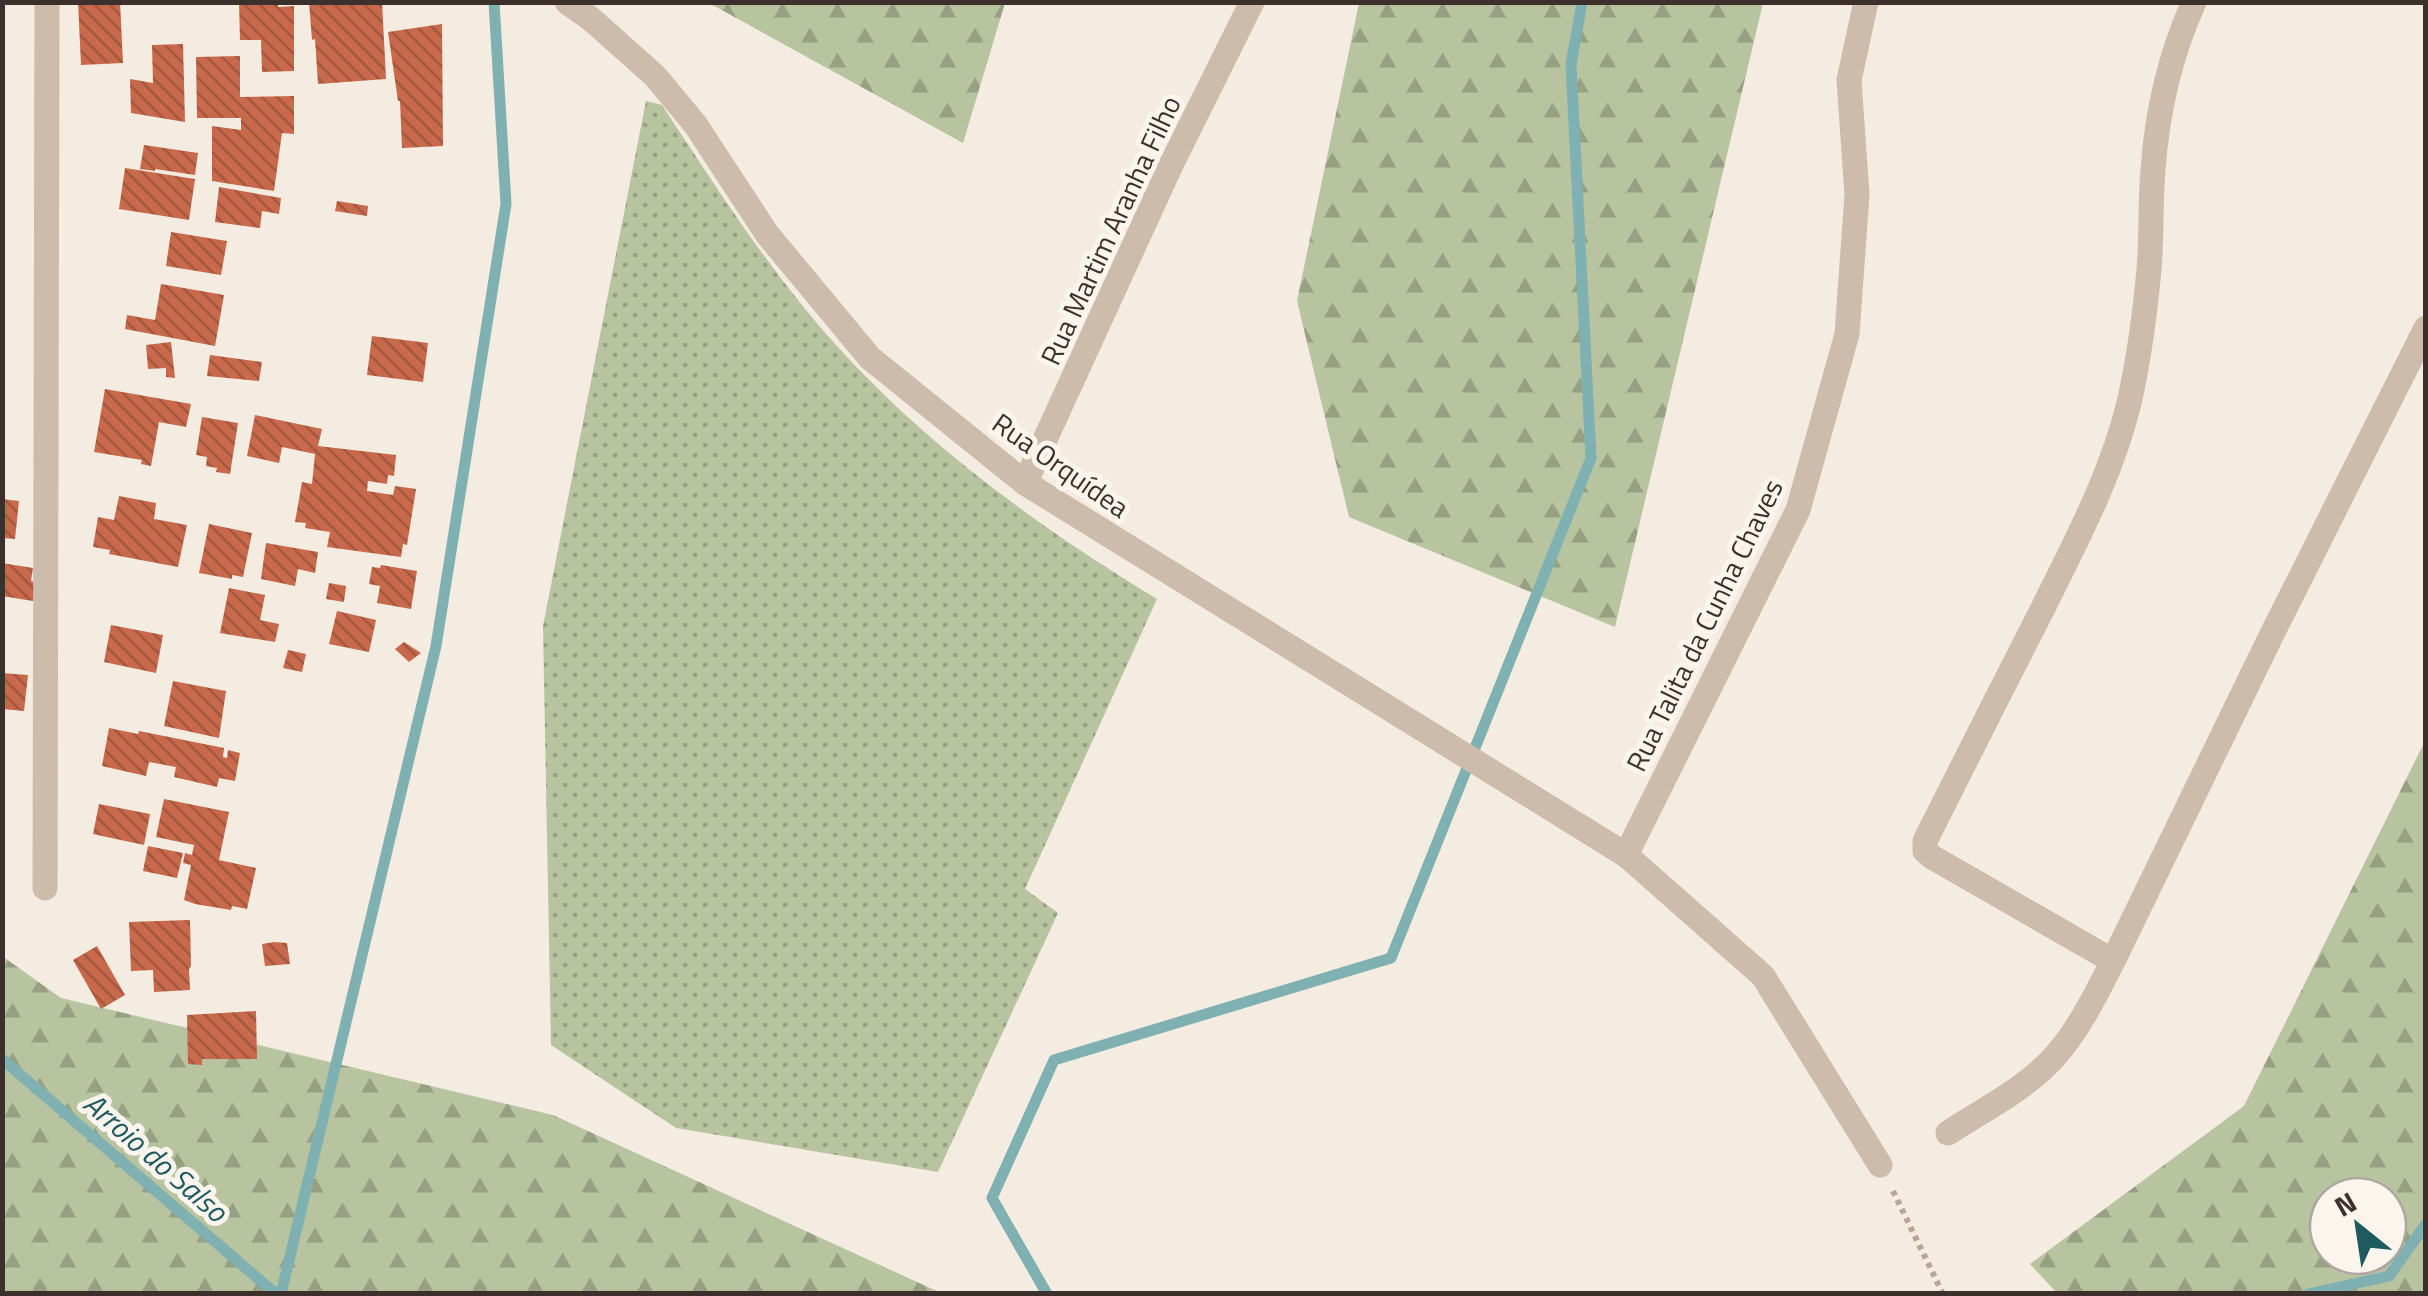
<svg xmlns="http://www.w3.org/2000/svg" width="2428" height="1296" font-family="'Titillium Web',sans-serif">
<defs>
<pattern id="forest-firs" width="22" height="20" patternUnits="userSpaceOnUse" patternTransform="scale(2.5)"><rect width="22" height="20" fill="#b8c4a0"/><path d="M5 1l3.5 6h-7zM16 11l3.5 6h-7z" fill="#97a083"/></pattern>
<pattern id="park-dots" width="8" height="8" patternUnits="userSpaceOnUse" patternTransform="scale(2.5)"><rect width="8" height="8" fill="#b8c4a0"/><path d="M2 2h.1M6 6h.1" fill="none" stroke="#97a083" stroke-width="1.8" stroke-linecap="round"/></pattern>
<pattern id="building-back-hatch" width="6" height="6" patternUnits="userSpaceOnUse" patternTransform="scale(2.5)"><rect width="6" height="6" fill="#c8694b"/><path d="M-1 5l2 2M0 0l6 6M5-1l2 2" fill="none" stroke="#a4573f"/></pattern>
</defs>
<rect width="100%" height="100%" fill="#f4ebe1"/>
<g fill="url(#forest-firs)" fill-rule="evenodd">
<polygon points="709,3 1005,3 963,143"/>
<polygon points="1359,3 1763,3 1615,627 1349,517 1297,301"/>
<path d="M2425 741V1293H2057L2030 1264 2244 1106ZM2328 1196H2388V1256H2328Z"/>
<polygon points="2,956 61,998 553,1115 941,1293 3,1293"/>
</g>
<path fill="url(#park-dots)" d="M646 101 662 105C716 187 770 272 836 345 928 447 1040 528 1157 599L1025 889 1058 913 938 1172 676 1128 551 1045 543 626Z"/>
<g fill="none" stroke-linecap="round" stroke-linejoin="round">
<g stroke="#7fb0b2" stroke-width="11">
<polyline points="2,1059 276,1294"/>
<polyline points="281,1294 436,646 506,204 494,2"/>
<polyline points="1047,1294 992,1198 1054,1060 1391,958 1591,458 1571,65 1582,2"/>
<polyline points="2308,1294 2389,1276 2426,1224"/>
</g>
</g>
<g fill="url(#building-back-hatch)">
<polygon points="78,2 120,2 123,63 81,65"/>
<polygon points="239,2 278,2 278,7 294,6 294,71 262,72 261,40 240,40"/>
<polygon points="309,2 382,2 386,79 318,84 315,39 312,40"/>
<polygon points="442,24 443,146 402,148 400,101 398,101 388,32"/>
<polygon points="183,44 185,122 131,113 130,79 153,83 152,45"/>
<polygon points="240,56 240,97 294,96 294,134 282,133 274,191 212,181 212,126 241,130 241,118 197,118 196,57"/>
<polygon points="144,145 198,153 195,175 155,169 155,171 140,169"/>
<polygon points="125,168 195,179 189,220 119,209"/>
<polygon points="219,187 281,198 279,214 262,211 260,228 215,222"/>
<polygon points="337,201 368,206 367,216 335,211"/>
<polygon points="171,232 227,241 221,275 166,266"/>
<polygon points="161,284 224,295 215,346 125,329 127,315 155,320"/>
<polygon points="372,336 428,343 423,382 367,375"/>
<polygon points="171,342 175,378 166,377 166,368 148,369 146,345"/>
<polygon points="210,355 262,362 259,381 207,376"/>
<polygon points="105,389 191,404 186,427 159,422 151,466 141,464 142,460 94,452"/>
<polygon points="255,415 322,429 318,446 396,455 394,476 388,475 387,484 368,481 367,491 393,495 395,486 416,489 407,545 403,544 401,557 327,547 330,532 305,528 306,523 295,522 302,482 312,484 315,454 282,447 279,463 247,456"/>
<polygon points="202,417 238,423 230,474 216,472 217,468 206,466 207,457 196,455"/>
<polygon points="119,496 156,503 154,519 187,525 178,567 109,554 110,550 93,547 98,517 114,520"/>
<polygon points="2,499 19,501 15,539 2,538"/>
<polygon points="209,524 252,533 243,577 232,575 232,579 199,573"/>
<polygon points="266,543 318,552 315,573 298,569 295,586 261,579"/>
<polygon points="2,563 33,568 31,581 34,582 35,589 33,601 2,596"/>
<polygon points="381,565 417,571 411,609 377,603 380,586 369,584 372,567 380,568"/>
<polygon points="329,583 346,586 344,602 326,599"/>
<polygon points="229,588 265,595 260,620 279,624 275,642 220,633"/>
<polygon points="337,611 376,620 369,652 329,644"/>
<polygon points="111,625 163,635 156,673 104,662"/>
<polygon points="404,642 421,653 409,662 395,649"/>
<polygon points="288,650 306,654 302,672 283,668"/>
<polygon points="2,673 28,675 24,711 2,709"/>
<polygon points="173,681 226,691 219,738 164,726"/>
<polygon points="109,728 138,734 139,731 224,748 223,757 227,758 228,750 240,753 235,781 219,778 217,787 174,777 176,767 149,762 146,776 102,766"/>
<polygon points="164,799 229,812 219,860 256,868 247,909 232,906 231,910 195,904 184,900 191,865 183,863 185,853 192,855 194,845 156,837"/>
<polygon points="99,804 150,814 144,845 93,834"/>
<polygon points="148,846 183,853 177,878 143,871"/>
<polygon points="190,920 191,966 189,969 190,990 154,992 153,970 131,971 129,922"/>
<polygon points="274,942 287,943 290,964 265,966 262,944"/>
<polygon points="97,946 125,995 101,1009 73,960"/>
<polygon points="256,1011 257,1059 202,1059 202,1065 188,1064 187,1015"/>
</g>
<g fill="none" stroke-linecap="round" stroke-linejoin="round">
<polyline stroke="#b9a596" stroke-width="6" stroke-dasharray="5 5" stroke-linecap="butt" points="1893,1191 1943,1294"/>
<g stroke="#cdbbac" stroke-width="25">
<polyline points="567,2 591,19 655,76 695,124 767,234 870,358 1025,483 1626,855 1763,976 1880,1165"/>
<polyline points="1025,483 1170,167 1252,2"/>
<polyline points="1626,855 1798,510 1847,334 1857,195 1849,80 1866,2"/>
<polyline points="45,888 47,2"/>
<path d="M2113 961 1932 857 1925 851V841C1963 765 2002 688 2041 612 2074 545 2111 477 2129 403 2139 359 2145 314 2149 269 2152 236 2150 203 2153 170 2157 113 2170 55 2194 2"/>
<path d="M1948 1133C1984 1109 2028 1088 2056 1055 2080 1028 2097 992 2113 961L2272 634 2426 328"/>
</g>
</g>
<g text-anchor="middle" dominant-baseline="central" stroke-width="10" stroke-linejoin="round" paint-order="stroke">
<g font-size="28" fill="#3b302b" stroke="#fbf5ee">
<text transform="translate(1110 230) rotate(-65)">Rua Martim Aranha Filho</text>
<text transform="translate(1061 465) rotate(35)">Rua Orquídea</text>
<text transform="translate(1704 625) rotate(-64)">Rua Talita da Cunha Chaves</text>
</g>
<g font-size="30" font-style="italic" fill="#1f5a5e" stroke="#fbf5ee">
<text transform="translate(156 1157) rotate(41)">Arroio do Salso</text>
</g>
</g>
<rect width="2428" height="1296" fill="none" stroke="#3b302b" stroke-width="10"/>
<g transform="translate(2358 1226) rotate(330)"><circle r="48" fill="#fbf5ee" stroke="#aea6a0" stroke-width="2.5"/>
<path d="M0-8L18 38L0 25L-18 38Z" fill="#1f5a5e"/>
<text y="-15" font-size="28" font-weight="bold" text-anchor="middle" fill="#3b302b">N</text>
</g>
</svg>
